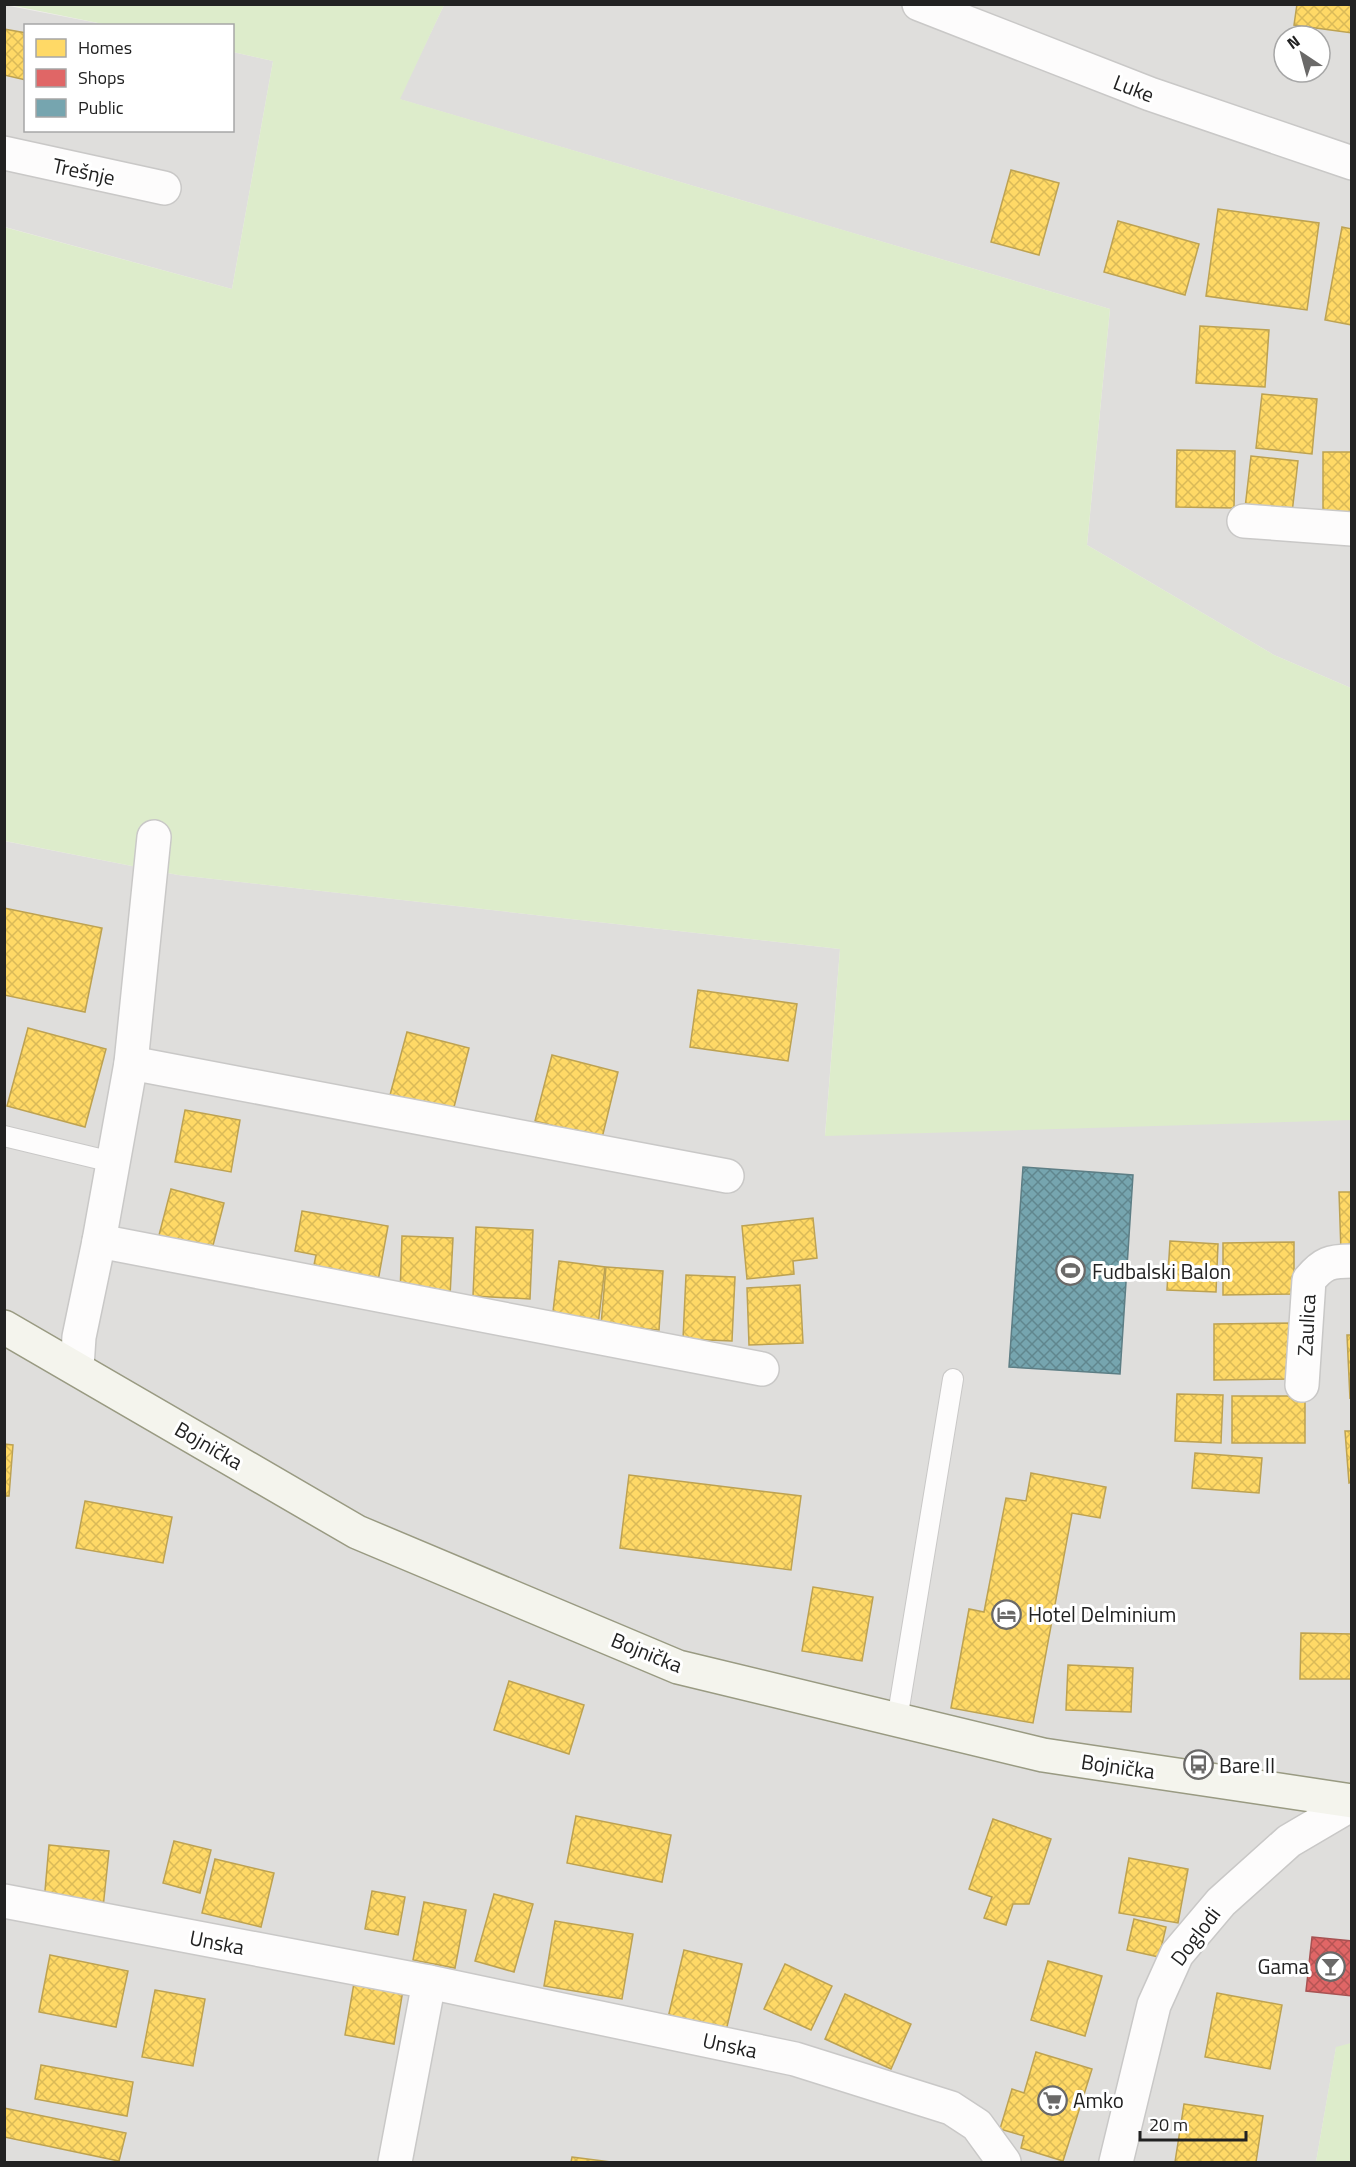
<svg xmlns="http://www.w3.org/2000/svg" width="1356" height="2167" font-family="'Titillium Web',sans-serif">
<defs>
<pattern id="homes-cross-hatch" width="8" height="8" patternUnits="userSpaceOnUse" patternTransform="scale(1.5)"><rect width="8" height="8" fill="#ffd966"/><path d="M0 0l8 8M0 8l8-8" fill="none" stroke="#daba58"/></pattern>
<pattern id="shops-cross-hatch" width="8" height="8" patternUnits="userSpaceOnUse" patternTransform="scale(1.5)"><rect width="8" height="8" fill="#e06666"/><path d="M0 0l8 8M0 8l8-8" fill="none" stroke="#b55454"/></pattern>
<pattern id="public-cross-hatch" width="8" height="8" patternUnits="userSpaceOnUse" patternTransform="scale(1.5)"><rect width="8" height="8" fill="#76a5af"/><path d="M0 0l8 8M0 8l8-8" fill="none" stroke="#60868e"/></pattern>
</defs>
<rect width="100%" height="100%" fill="#f0eeeb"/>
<g fill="#dfdedc" fill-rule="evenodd">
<polygon points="4,5 108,25 26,26 26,130 232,130 233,52 273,61 232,289 5,227"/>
<path d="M444 5H1351V688L1274 655 1087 545 1110 309 399 99ZM1284 36H1320V72H1284Z"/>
<polygon points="4,841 178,875 840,949 825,1135 1351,1119 1352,2043 1336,2048 1316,2162 5,2162"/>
</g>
<g fill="#ddeccb">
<polygon points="10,5 444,5 400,99 1110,309 1087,545 1274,655 1351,688 1351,1120 825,1136 840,949 178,875 5,841 4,227 232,289 273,61 233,52 232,26 108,25"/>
<polygon points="1351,2043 1351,2162 1316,2162 1336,2047"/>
</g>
<g fill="url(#homes-cross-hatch)" stroke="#bda252" stroke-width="1.5">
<polygon points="1297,4 1352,4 1352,33 1294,25"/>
<polygon points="4,29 26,33 26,80 4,75"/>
<polygon points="1011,170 1059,183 1039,255 991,242"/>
<polygon points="1218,209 1319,223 1307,310 1206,296"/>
<polygon points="1118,221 1199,244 1185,295 1104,272"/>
<polygon points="1342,227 1352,229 1352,325 1325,320"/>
<polygon points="1200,326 1269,330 1265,387 1196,383"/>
<polygon points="1262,394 1317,399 1312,454 1256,448"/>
<polygon points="1177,450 1235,451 1234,508 1176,507"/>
<rect x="1323" y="452" width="29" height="64"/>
<polygon points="1251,456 1298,461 1292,513 1245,508"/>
<polygon points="4,908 102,928 85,1012 4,995"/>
<polygon points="698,990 797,1004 788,1061 690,1047"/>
<polygon points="28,1028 106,1049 85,1127 7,1106"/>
<polygon points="407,1032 469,1048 453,1111 390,1095"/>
<polygon points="552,1055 618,1072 602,1138 535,1121"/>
<polygon points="185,1110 240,1120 231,1172 175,1162"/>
<polygon points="171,1189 224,1203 211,1253 158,1239"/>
<polygon points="1339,1192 1352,1192 1352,1252 1341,1252"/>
<polygon points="302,1211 388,1226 378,1281 313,1270 316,1255 295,1251"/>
<polygon points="813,1218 817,1258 793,1261 794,1274 747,1279 742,1226"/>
<polygon points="476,1227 533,1230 530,1299 473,1296"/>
<polygon points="402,1236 453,1238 450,1296 400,1295"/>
<polygon points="1170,1241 1218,1244 1216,1292 1167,1290"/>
<polygon points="1294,1242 1294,1294 1223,1295 1223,1243"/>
<polygon points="559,1261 605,1267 598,1325 552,1320"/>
<polygon points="606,1267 663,1271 659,1330 601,1325"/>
<polygon points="686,1275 735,1277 732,1341 683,1339"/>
<polygon points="800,1285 803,1343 749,1345 747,1288"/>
<polygon points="1297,1323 1297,1379 1214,1380 1214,1324"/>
<polygon points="1347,1335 1352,1335 1350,1399"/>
<polygon points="1177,1394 1223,1395 1221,1443 1175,1441"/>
<rect x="1232" y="1396" width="73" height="47"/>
<polygon points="1345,1431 1352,1431 1352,1482 1349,1483"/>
<polygon points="4,1444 13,1445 9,1496 4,1496"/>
<polygon points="1195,1453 1262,1458 1259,1493 1192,1488"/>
<polygon points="1031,1473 1106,1487 1100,1518 1072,1513 1033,1723 951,1708 969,1609 984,1612 1006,1498 1026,1501"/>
<polygon points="629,1475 801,1496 791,1570 620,1548"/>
<polygon points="85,1501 172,1517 163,1563 76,1548"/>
<polygon points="813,1587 873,1597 862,1661 802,1651"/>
<polygon points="1301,1633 1352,1634 1352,1679 1300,1679"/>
<polygon points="1068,1665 1133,1668 1131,1712 1066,1710"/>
<polygon points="509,1681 584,1705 569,1754 494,1730"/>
<polygon points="576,1816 671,1835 662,1882 567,1863"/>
<polygon points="993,1819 1051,1839 1029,1904 1013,1904 1006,1925 984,1918 992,1897 969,1889"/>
<polygon points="174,1841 211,1850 200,1893 163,1883"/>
<polygon points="49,1845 109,1851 103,1908 44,1902"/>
<polygon points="1129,1858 1188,1869 1178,1923 1119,1913"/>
<polygon points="215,1859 274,1873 261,1927 202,1913"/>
<polygon points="372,1891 405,1897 398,1935 365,1929"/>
<polygon points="494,1894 533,1904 514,1972 475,1961"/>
<polygon points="424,1902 466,1910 455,1968 413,1960"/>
<polygon points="1134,1919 1166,1927 1159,1957 1127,1950"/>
<polygon points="555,1921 633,1934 622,1999 544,1986"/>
<polygon points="684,1950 742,1964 725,2035 667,2022"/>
<polygon points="50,1955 128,1971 116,2027 39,2012"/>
<polygon points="1048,1961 1102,1976 1085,2036 1031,2020"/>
<polygon points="785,1964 832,1986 811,2030 764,2009"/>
<polygon points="354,1983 403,1990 394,2044 345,2035"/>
<polygon points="155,1990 205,1999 193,2066 142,2057"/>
<polygon points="1217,1993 1282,2005 1270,2069 1205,2057"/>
<polygon points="845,1994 911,2024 891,2069 825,2039"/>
<polygon points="1036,2052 1092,2069 1063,2161 1021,2148 1024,2136 1000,2129 1012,2089 1024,2093"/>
<polygon points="41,2065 133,2082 127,2116 35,2099"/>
<polygon points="1184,2104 1263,2116 1256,2162 1175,2162"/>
<polygon points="4,2108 126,2133 119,2161 4,2137"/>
<polygon points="572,2157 611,2162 571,2162"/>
</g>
<polygon fill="url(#shops-cross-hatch)" stroke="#a75252" stroke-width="1.5" points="1312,1937 1352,1941 1352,1996 1306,1991"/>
<polygon fill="url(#public-cross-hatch)" stroke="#5d7e85" stroke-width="1.5" points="1023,1167 1133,1175 1120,1374 1009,1367"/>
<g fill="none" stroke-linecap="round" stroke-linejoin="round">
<defs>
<g id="service">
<polyline points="4,1136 112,1162"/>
<polyline points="897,1720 953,1379"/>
</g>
<g id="minor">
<polyline points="919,4 1150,94 1352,163"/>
<polyline points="4,153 164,188"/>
<polyline points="1244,521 1352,529"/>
<polyline points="131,1063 727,1176"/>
<polyline points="99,1241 762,1369"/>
<polyline points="77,1367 79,1337 99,1241 131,1063 154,837"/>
<path d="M1302 1385 1309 1280C1323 1263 1330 1261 1352 1261"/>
<polyline points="4,1901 429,1982 795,2059 951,2108 977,2125 1004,2162"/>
<polyline points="395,2162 429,1982"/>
<polyline points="1116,2162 1154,2005 1177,1954 1221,1902 1289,1841 1352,1804"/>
</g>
<polyline id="secondary" points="4,1327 357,1532 678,1667 1043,1755 1352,1801"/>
</defs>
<use href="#service" stroke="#c9c8c7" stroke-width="22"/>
<use href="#minor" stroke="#c9c8c7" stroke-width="36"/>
<use href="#secondary" stroke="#999a82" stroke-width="36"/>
<use href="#service" stroke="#fdfcfc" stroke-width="20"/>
<use href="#minor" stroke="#fdfcfc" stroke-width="33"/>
<use href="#secondary" stroke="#f4f4ed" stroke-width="33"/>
</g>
<defs>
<symbol id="stadium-ring" viewBox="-11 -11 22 22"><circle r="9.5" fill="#fff" stroke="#6a6968" stroke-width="1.5"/><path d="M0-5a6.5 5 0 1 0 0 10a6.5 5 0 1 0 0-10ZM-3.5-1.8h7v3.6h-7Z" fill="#6a6968"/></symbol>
<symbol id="hotel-ring" viewBox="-11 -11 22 22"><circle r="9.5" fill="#fff" stroke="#6a6968" stroke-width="1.5"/><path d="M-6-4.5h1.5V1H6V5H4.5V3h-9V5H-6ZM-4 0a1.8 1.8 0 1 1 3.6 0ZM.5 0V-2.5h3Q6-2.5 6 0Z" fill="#6a6968"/></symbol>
<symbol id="bus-ring" viewBox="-11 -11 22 22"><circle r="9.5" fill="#fff" stroke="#6a6968" stroke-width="1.5"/><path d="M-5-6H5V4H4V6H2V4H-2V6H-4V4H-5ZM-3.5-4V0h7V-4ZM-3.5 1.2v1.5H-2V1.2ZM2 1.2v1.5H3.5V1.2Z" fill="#6a6968"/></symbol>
<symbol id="bar-ring" viewBox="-11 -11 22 22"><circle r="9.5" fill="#fff" stroke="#6a6968" stroke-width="1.5"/><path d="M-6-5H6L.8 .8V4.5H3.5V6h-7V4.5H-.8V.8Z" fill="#6a6968"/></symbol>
<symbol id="supermarket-ring" viewBox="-11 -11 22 22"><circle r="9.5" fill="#fff" stroke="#6a6968" stroke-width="1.5"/><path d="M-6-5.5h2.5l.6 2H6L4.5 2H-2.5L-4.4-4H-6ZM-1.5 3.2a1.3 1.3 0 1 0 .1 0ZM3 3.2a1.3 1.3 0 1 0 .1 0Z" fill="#6a6968"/></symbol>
</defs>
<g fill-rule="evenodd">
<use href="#stadium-ring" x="1054" y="1254" width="33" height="33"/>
<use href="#hotel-ring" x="990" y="1598" width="33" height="33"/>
<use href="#bus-ring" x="1182" y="1748" width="33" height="33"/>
<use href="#bar-ring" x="1314" y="1950" width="33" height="33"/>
<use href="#supermarket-ring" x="1036" y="2084" width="33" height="33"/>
</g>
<g text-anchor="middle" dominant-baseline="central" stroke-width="6" stroke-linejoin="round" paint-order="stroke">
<g font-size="21" fill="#222" stroke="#fff">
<text transform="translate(1134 88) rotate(21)">Luke</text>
<text transform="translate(84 171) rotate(12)">Trešnje</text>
<text transform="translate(1306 1325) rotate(-87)">Zaulica</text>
<text transform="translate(209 1445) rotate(30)">Bojnička</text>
<text transform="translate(647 1652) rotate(22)">Bojnička</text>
<text transform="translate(1118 1766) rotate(8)">Bojnička</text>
<text transform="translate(1195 1936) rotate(-53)">Doglodi</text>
<text transform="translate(217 1942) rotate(11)">Unska</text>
<text transform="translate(730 2045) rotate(12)">Unska</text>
</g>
<g font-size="21" fill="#222" stroke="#fff" text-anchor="start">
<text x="1092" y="1271">Fudbalski Balon</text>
<text x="1028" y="1614">Hotel Delminium</text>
<text x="1219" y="1765">Bare II</text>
<text x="1309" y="1966" text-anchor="end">Gama</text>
<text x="1073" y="2100">Amko</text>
</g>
</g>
<rect width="1356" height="2167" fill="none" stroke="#222222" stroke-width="12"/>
<rect x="24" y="24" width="210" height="108" fill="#ffffff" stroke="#a7a7a7" stroke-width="1.5"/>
<rect x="36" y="39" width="30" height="18" fill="#ffd966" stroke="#a7a7a7" stroke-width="1.5"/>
<text x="78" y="54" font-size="18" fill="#222222">Homes</text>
<rect x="36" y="69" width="30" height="18" fill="#e06666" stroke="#a7a7a7" stroke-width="1.5"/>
<text x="78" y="84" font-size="18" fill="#222222">Shops</text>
<rect x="36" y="99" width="30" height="18" fill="#76a5af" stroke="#a7a7a7" stroke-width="1.5"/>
<text x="78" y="114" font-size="18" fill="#222222">Public</text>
<g transform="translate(1302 54) rotate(324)"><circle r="28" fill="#ffffff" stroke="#a7a7a7" stroke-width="1.5"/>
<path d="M0-4.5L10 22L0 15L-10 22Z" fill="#6a6968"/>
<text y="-9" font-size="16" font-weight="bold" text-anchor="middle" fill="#222222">N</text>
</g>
<path d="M1140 2131v9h106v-9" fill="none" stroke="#222222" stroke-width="3"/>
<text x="1149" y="2131" font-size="18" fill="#222222" stroke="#ffffff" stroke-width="4.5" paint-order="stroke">20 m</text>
</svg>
